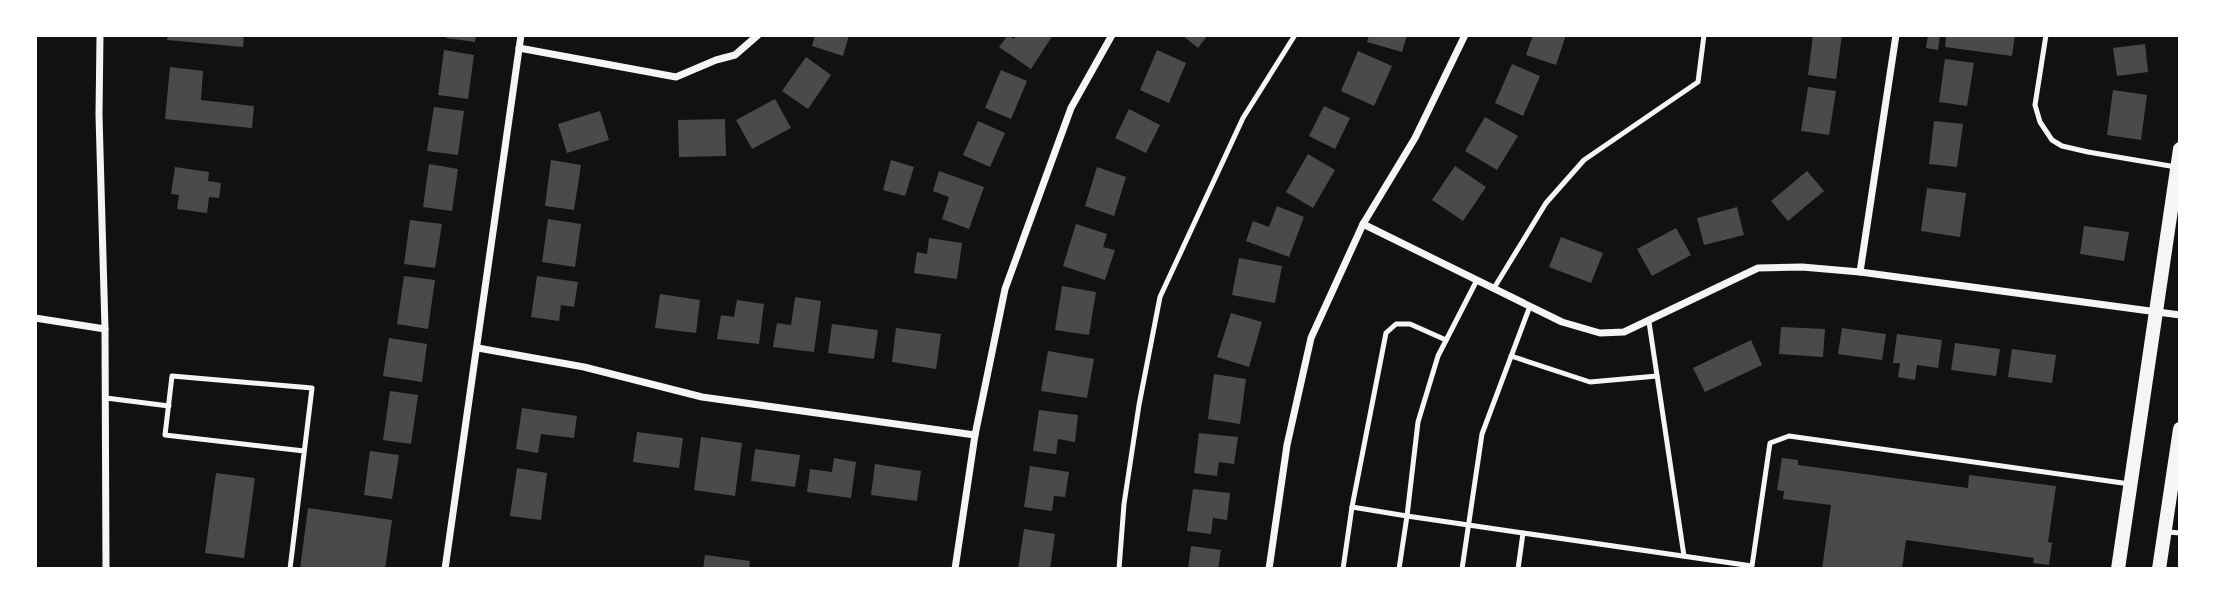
<svg xmlns="http://www.w3.org/2000/svg" width="2215" height="604" font-family="'DejaVu Sans',sans-serif">
<rect width="100%" height="100%" fill="#111"/>
<g fill="#4a4a4a">
<polygon points="168,35 244,35 243,47 167,40"/>
<polygon points="446,35 476,35 475,42 446,38"/>
<polygon points="815,35 849,35 843,56 812,46"/>
<polygon points="1008,35 1014,39 1016,35 1053,35 1031,69 999,47"/>
<polygon points="1182,35 1208,35 1198,48"/>
<polygon points="1369,35 1407,35 1402,52 1367,42"/>
<polygon points="1533,35 1566,35 1556,65 1526,55"/>
<polygon points="1813,35 1842,35 1836,79 1808,75"/>
<polygon points="1928,35 1940,35 1938,50 1926,48"/>
<polygon points="1946,35 2015,35 2012,56 1945,47"/>
<polygon points="2145,44 2148,72 2117,76 2113,48"/>
<polygon points="444,50 474,55 468,99 438,95"/>
<polygon points="1157,50 1186,63 1169,103 1140,90"/>
<polygon points="1358,51 1392,66 1374,106 1341,91"/>
<polygon points="806,57 831,75 808,109 782,91"/>
<polygon points="1945,59 1974,63 1967,106 1939,102"/>
<polygon points="1512,64 1540,76 1523,116 1495,103"/>
<polygon points="170,67 203,71 201,100 254,106 252,128 165,119"/>
<polygon points="1001,70 1027,81 1011,119 985,108"/>
<polygon points="1808,87 1836,91 1829,135 1801,131"/>
<polygon points="2113,90 2147,95 2141,140 2107,135"/>
<polygon points="775,99 791,128 752,149 736,120"/>
<polygon points="1324,106 1350,118 1335,149 1309,136"/>
<polygon points="434,107 464,111 458,155 427,151"/>
<polygon points="1129,109 1160,125 1146,153 1115,138"/>
<polygon points="600,111 609,140 567,153 558,124"/>
<polygon points="1485,117 1518,136 1497,170 1465,151"/>
<polygon points="725,119 726,156 679,157 678,120"/>
<polygon points="978,121 1005,133 990,167 963,155"/>
<polygon points="1934,121 1963,124 1957,167 1929,164"/>
<polygon points="1308,154 1335,170 1313,208 1286,192"/>
<polygon points="551,160 581,165 574,210 545,206"/>
<polygon points="891,160 914,167 905,196 883,190"/>
<polygon points="429,164 458,169 452,211 423,207"/>
<polygon points="1455,166 1486,187 1463,221 1432,200"/>
<polygon points="175,167 209,172 208,181 221,183 219,198 209,197 207,213 177,209 179,195 171,194"/>
<polygon points="1097,167 1126,177 1114,216 1085,206"/>
<polygon points="939,171 984,187 969,229 942,219 949,197 933,191"/>
<polygon points="1807,171 1824,191 1788,221 1771,201"/>
<polygon points="1927,188 1966,193 1960,237 1921,231"/>
<polygon points="1277,206 1304,217 1289,257 1246,241 1253,221 1269,227"/>
<polygon points="1737,207 1744,235 1704,245 1697,218"/>
<polygon points="548,219 581,224 575,267 542,262"/>
<polygon points="410,220 442,224 435,268 404,264"/>
<polygon points="1076,224 1107,234 1103,247 1115,250 1105,280 1063,266"/>
<polygon points="2084,226 2129,232 2124,261 2080,254"/>
<polygon points="1676,228 1691,255 1652,276 1637,249"/>
<polygon points="1561,237 1603,253 1591,283 1549,267"/>
<polygon points="929,238 962,243 957,279 914,273 917,252 927,254"/>
<polygon points="1239,258 1282,266 1275,303 1232,295"/>
<polygon points="404,276 435,280 428,329 397,324"/>
<polygon points="537,276 578,282 574,307 561,305 559,321 531,317"/>
<polygon points="1062,286 1096,292 1089,335 1055,330"/>
<polygon points="660,294 700,300 696,333 655,328"/>
<polygon points="795,297 821,301 814,352 773,347 777,323 791,325"/>
<polygon points="737,300 764,304 759,344 717,339 721,315 734,317"/>
<polygon points="1231,313 1262,322 1249,367 1217,357"/>
<polygon points="832,324 878,330 874,359 828,353"/>
<polygon points="1781,327 1825,329 1823,357 1779,354"/>
<polygon points="896,328 941,334 936,369 892,362"/>
<polygon points="1842,328 1886,334 1882,360 1838,354"/>
<polygon points="1897,334 1942,340 1938,368 1917,365 1915,380 1898,377 1900,363 1893,363"/>
<polygon points="389,338 427,344 422,382 383,376"/>
<polygon points="1751,340 1762,365 1705,392 1693,368"/>
<polygon points="1955,343 2000,349 1996,376 1951,370"/>
<polygon points="2012,349 2056,355 2052,383 2008,377"/>
<polygon points="1048,351 1094,359 1087,398 1041,391"/>
<polygon points="1214,374 1246,379 1240,424 1208,419"/>
<polygon points="390,391 418,395 411,444 383,440"/>
<polygon points="522,408 577,416 574,438 541,434 538,453 516,449"/>
<polygon points="1039,410 1078,415 1075,442 1058,439 1056,454 1033,451"/>
<polygon points="637,432 683,438 679,468 633,462"/>
<polygon points="1199,433 1238,437 1234,464 1219,462 1217,476 1194,473"/>
<polygon points="701,437 742,443 735,496 694,490"/>
<polygon points="755,449 800,455 795,487 751,481"/>
<polygon points="370,451 399,455 392,499 364,495"/>
<polygon points="834,458 856,462 851,498 807,492 810,469 832,472"/>
<polygon points="1782,458 1798,460 1798,465 1968,488 1969,475 2056,486 2048,542 2052,543 2049,565 2033,563 2034,558 1906,540 1902,569 1822,569 1831,505 1783,499 1784,491 1777,490"/>
<polygon points="875,464 921,471 917,501 871,495"/>
<polygon points="1030,466 1069,472 1065,497 1054,496 1052,511 1024,507"/>
<polygon points="517,468 547,473 541,520 510,516"/>
<polygon points="216,473 255,478 244,558 205,553"/>
<polygon points="1193,489 1230,493 1227,520 1213,518 1211,534 1187,531"/>
<polygon points="308,508 392,520 385,569 300,569"/>
<polygon points="1024,529 1055,534 1050,569 1018,569"/>
<polygon points="1191,546 1221,550 1218,569 1188,569"/>
<polygon points="705,555 750,561 749,569 703,569"/>
</g>
<g fill="none" stroke-linecap="round" stroke-linejoin="round">
<g stroke="#f5f5f5" stroke-width="5">
<polyline points="2046,35 2035,105 2040,122 2052,140 2062,146 2088,152 2176,167"/>
<polyline points="1494,288 1546,203 1584,160 1698,82 1704,35"/>
<polyline points="1649,322 1684,556"/>
<polyline points="1511,356 1590,382 1657,376"/>
<polyline points="106,398 169,406"/>
<polyline points="1352,507 1407,516 1418,422 1438,356 1477,280"/>
<polyline points="2168,532 2180,533"/>
<polyline points="290,569 312,388 172,376 165,435 304,451"/>
<polyline points="1119,569 1124,504 1139,405 1160,297 1243,118 1295,35"/>
<polyline points="1343,569 1352,507 1386,333 1396,324 1410,324 1446,340"/>
<polyline points="1399,569 1407,516 1523,533"/>
<polyline points="1462,569 1482,434 1530,306"/>
<polyline points="1518,569 1523,533 1752,566 1770,443 1789,436 2130,484"/>
</g>
<g stroke="#f5f5f5" stroke-width="7">
<polyline points="100,35 99,115 105,329 106,569"/>
<polyline points="519,48 676,77 716,60 735,55 758,35"/>
<polyline points="1363,224 1562,322 1600,333 1624,332 1758,268 1802,267 1860,272 2180,315"/>
<polyline points="1860,272 1896,35"/>
<polyline points="35,318 105,329"/>
<polyline points="478,348 584,367 702,397 975,435"/>
<polyline points="445,569 521,35"/>
<polyline points="955,569 975,435 1005,289 1071,108 1112,35"/>
<polyline points="1269,569 1287,445 1311,338 1363,224 1415,138 1465,35"/>
</g>
<g stroke="#f5f5f5" stroke-width="14">
<polyline points="2118,569 2180,149"/>
<polyline points="2159,569 2180,429"/>
</g>
</g>
<rect width="2215" height="604" fill="none" stroke="#ffffff" stroke-width="74"/>
</svg>
